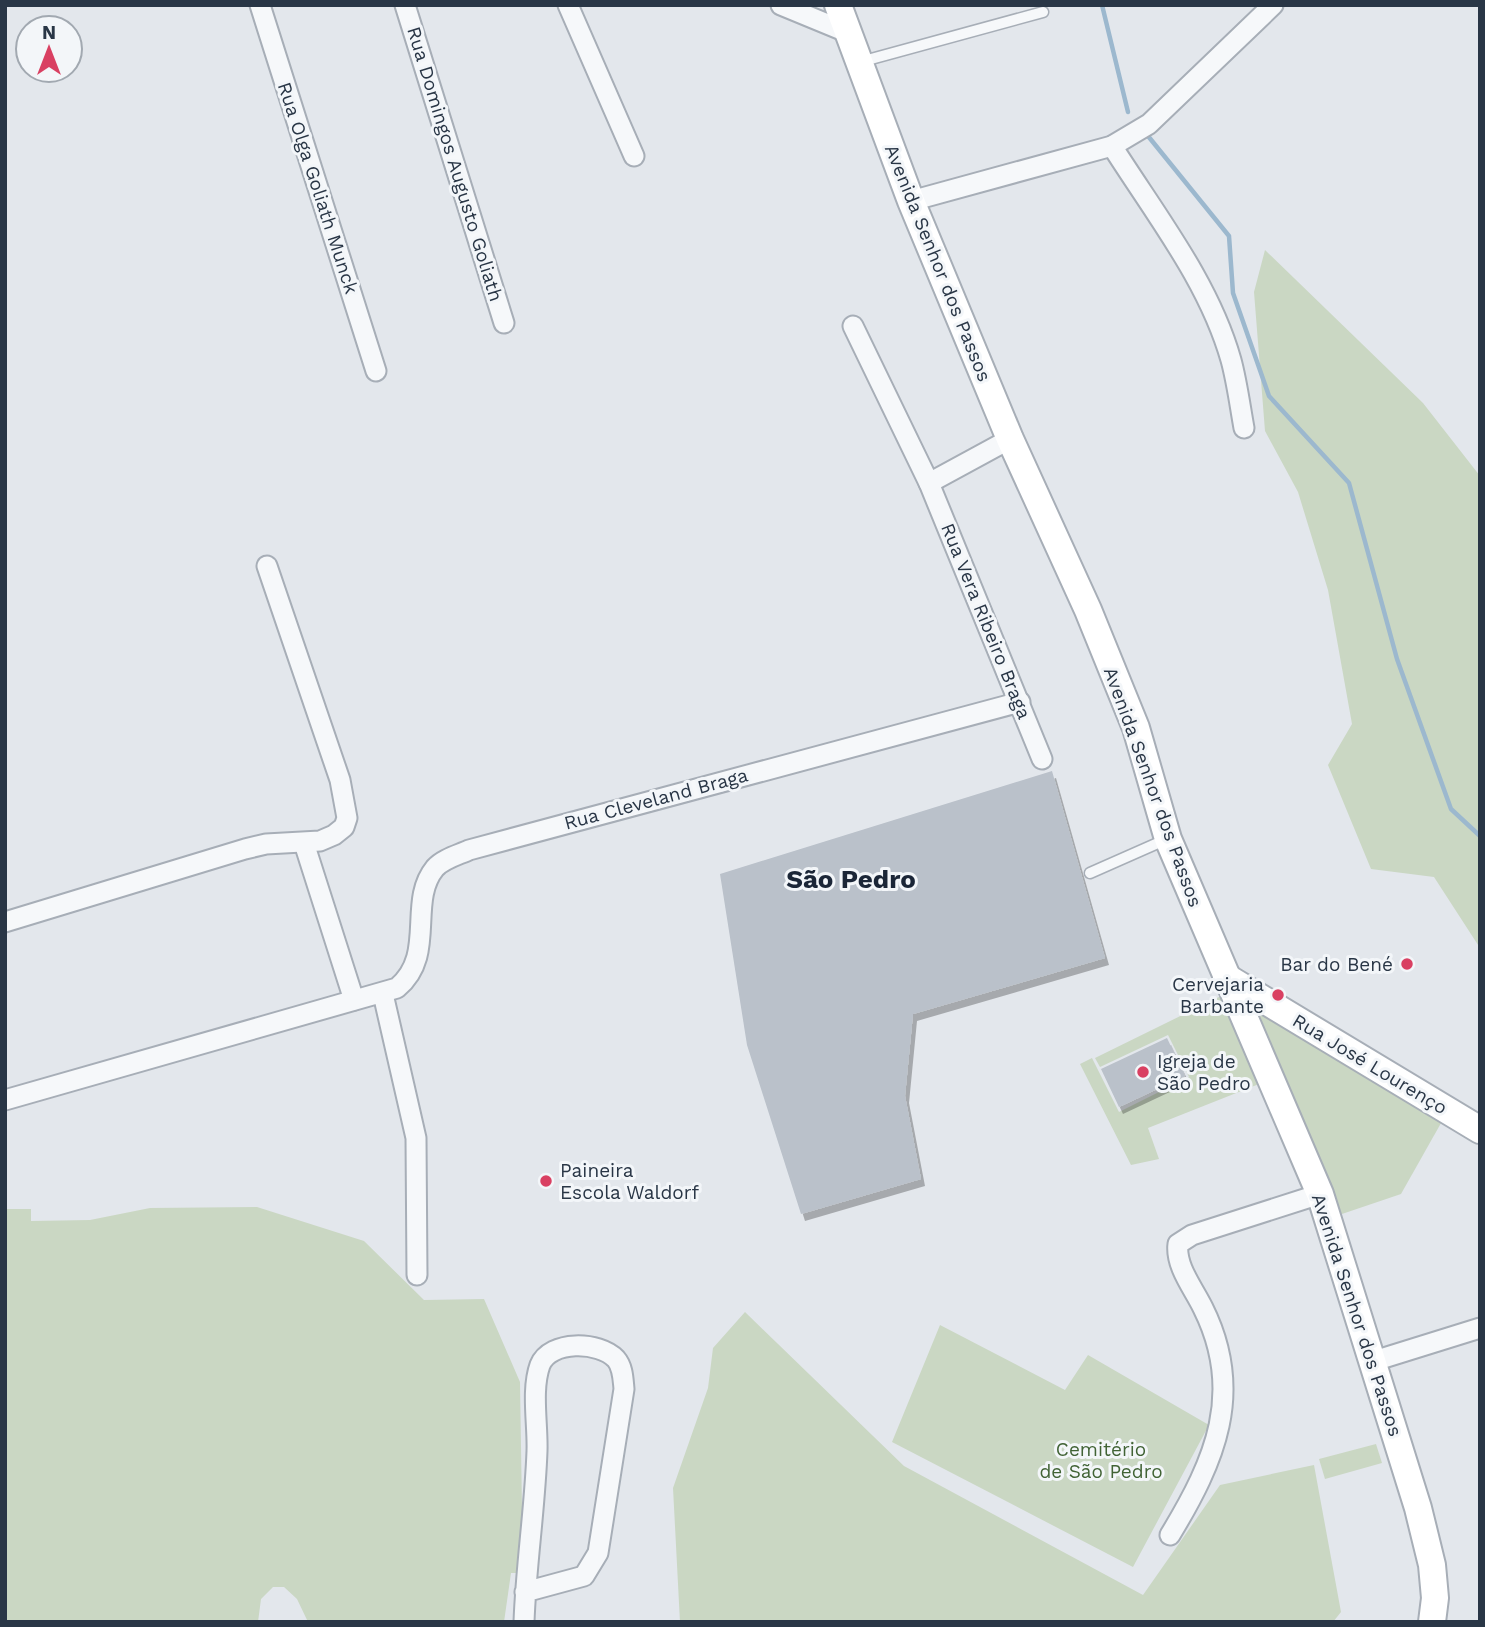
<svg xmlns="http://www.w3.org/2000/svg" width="1485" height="1627" font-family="'Work Sans',sans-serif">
<defs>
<filter id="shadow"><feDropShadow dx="4" dy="7" stdDeviation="0" flood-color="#0004"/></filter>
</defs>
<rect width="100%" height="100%" fill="#e3e7ec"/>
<g fill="#cad7c3">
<polygon points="1265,250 1423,403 1480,476 1480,948 1434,877 1371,869 1328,765 1352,724 1328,590 1298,492 1265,431 1254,292"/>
<polygon points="1223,995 1259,1084 1148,1128 1159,1159 1131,1165 1080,1064 1092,1058 1119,1112 1189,1077 1168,1035 1100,1067 1095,1058"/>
<polygon points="1255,1004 1445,1116 1401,1194 1339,1215"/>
<polygon points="257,1207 364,1241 424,1300 484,1299 520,1382 523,1573 511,1573 504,1622 308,1622 297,1599 284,1587 273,1587 261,1599 258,1622 5,1622 5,1209 31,1209 31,1221 90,1220 150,1208"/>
<polygon points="745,1312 904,1466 1143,1595 1220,1485 1314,1465 1341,1612 1333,1622 680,1622 673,1488 708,1388 713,1348"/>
<polygon points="940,1325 1065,1390 1088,1355 1209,1425 1133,1567 892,1442"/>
<polygon points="1376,1444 1382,1463 1325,1479 1319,1459"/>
</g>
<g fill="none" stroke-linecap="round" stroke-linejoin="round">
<g stroke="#9cb8ce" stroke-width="4.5">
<polyline points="1102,5 1128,112"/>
<polyline points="1148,136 1229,236 1233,293 1269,396 1349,483 1397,659 1451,809 1480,836"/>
</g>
</g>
<g fill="#bac1ca" filter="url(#shadow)">
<polygon points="1052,771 1105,958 913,1014 905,1096 921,1179 801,1214 747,1045 720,874"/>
<polygon points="1167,1038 1185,1076 1119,1107 1101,1069"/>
</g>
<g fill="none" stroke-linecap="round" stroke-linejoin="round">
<defs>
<g id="lane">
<polyline points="860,62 1043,12"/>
<polyline points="1090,873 1167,839"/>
</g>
<g id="street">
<polyline points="260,5 376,371"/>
<polyline points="405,5 504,323"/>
<polyline points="568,5 634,156"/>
<polyline points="781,5 849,33"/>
<path d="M1112 146C1155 214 1209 282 1231 360 1237 382 1240 406 1244 428"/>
<polyline points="911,201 1112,146 1149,124 1273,5"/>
<polyline points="853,326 929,483 1042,759"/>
<polyline points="929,483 1010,439"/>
<polyline points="304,843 354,1000"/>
<polyline points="5,922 245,849 266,844 320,841 334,835 344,827 347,818 340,780 267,566"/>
<polyline points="383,994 416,1138 417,1275"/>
<path d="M5 1100 397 988C437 955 407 902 435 868 443 859 458 855 469 850L1020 702"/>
<polyline points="1374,1361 1480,1328"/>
<path d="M1170 1535C1215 1461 1245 1392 1203 1308 1194 1289 1175 1266 1178 1244L1192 1235 1320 1194"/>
<path d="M524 1622C526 1565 535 1508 537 1451 538 1425 531 1390 540 1365 550 1340 599 1341 616 1359 623 1367 623 1379 624 1389L598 1553 584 1576 525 1592"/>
</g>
<g id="secondary">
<polyline points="838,5 911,201 1010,439 1088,610 1136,728 1168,839 1320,1194 1418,1508 1432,1565 1435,1598 1432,1622"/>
<polyline points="1226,977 1480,1130"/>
</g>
</defs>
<use href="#lane" stroke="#a7aeb7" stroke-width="13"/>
<use href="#street" stroke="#a7aeb7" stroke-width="23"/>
<use href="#secondary" stroke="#a7aeb7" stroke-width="30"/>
<use href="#lane" stroke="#f6f8fa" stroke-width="10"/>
<use href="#street" stroke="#f6f8fa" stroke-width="19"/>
<use href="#secondary" stroke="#fff" stroke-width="26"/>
</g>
<g fill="#d94062" stroke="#f3f6f9" stroke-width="2.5">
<circle cx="1407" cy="964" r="7"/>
<circle cx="1278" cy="995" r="7"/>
<circle cx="1143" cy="1072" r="7"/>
<circle cx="546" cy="1181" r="7"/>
</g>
<g text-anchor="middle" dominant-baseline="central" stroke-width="6" stroke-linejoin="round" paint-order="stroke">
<g font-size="19" fill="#293646" stroke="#f3f6f9">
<text transform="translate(455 164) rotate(73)">Rua Domingos Augusto Goliath</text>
<text transform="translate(318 188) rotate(72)">Rua Olga Goliath Munck</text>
<text transform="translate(938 263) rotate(68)">Avenida Senhor dos Passos</text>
<text transform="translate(986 621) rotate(68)">Rua Vera Ribeiro Braga</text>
<text transform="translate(1153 787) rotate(70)">Avenida Senhor dos Passos</text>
<text transform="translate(656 799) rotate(-15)">Rua Cleveland Braga</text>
<text transform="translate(1370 1064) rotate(31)">Rua José Lourenço</text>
<text transform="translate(1357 1315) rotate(72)">Avenida Senhor dos Passos</text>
</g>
<g font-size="19" fill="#293646" stroke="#f3f6f9" text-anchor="end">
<text x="1393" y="964">Bar do Bené</text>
<text x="1264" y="984">Cervejaria<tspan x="1264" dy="22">Barbante</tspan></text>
<text x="1157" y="1061" text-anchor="start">Igreja de<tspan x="1157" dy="22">São Pedro</tspan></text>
<text x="560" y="1170" text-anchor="start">Paineira<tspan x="560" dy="22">Escola Waldorf</tspan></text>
</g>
<g font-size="19" fill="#416335" stroke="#f3f6f9">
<text x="1101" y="1449">Cemitério<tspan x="1101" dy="22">de São Pedro</tspan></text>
</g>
<g font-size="26" font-weight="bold" fill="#1b2637" stroke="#f3f6f9">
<text x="851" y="879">São Pedro</text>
</g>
</g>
<rect width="1485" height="1627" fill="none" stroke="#293646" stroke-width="14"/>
<g transform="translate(49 49)"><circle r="33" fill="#f3f6f9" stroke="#a2a9b1" stroke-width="2"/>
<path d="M0-5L12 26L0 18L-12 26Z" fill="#d94062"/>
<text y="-10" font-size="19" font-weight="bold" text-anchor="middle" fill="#293646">N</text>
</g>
</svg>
